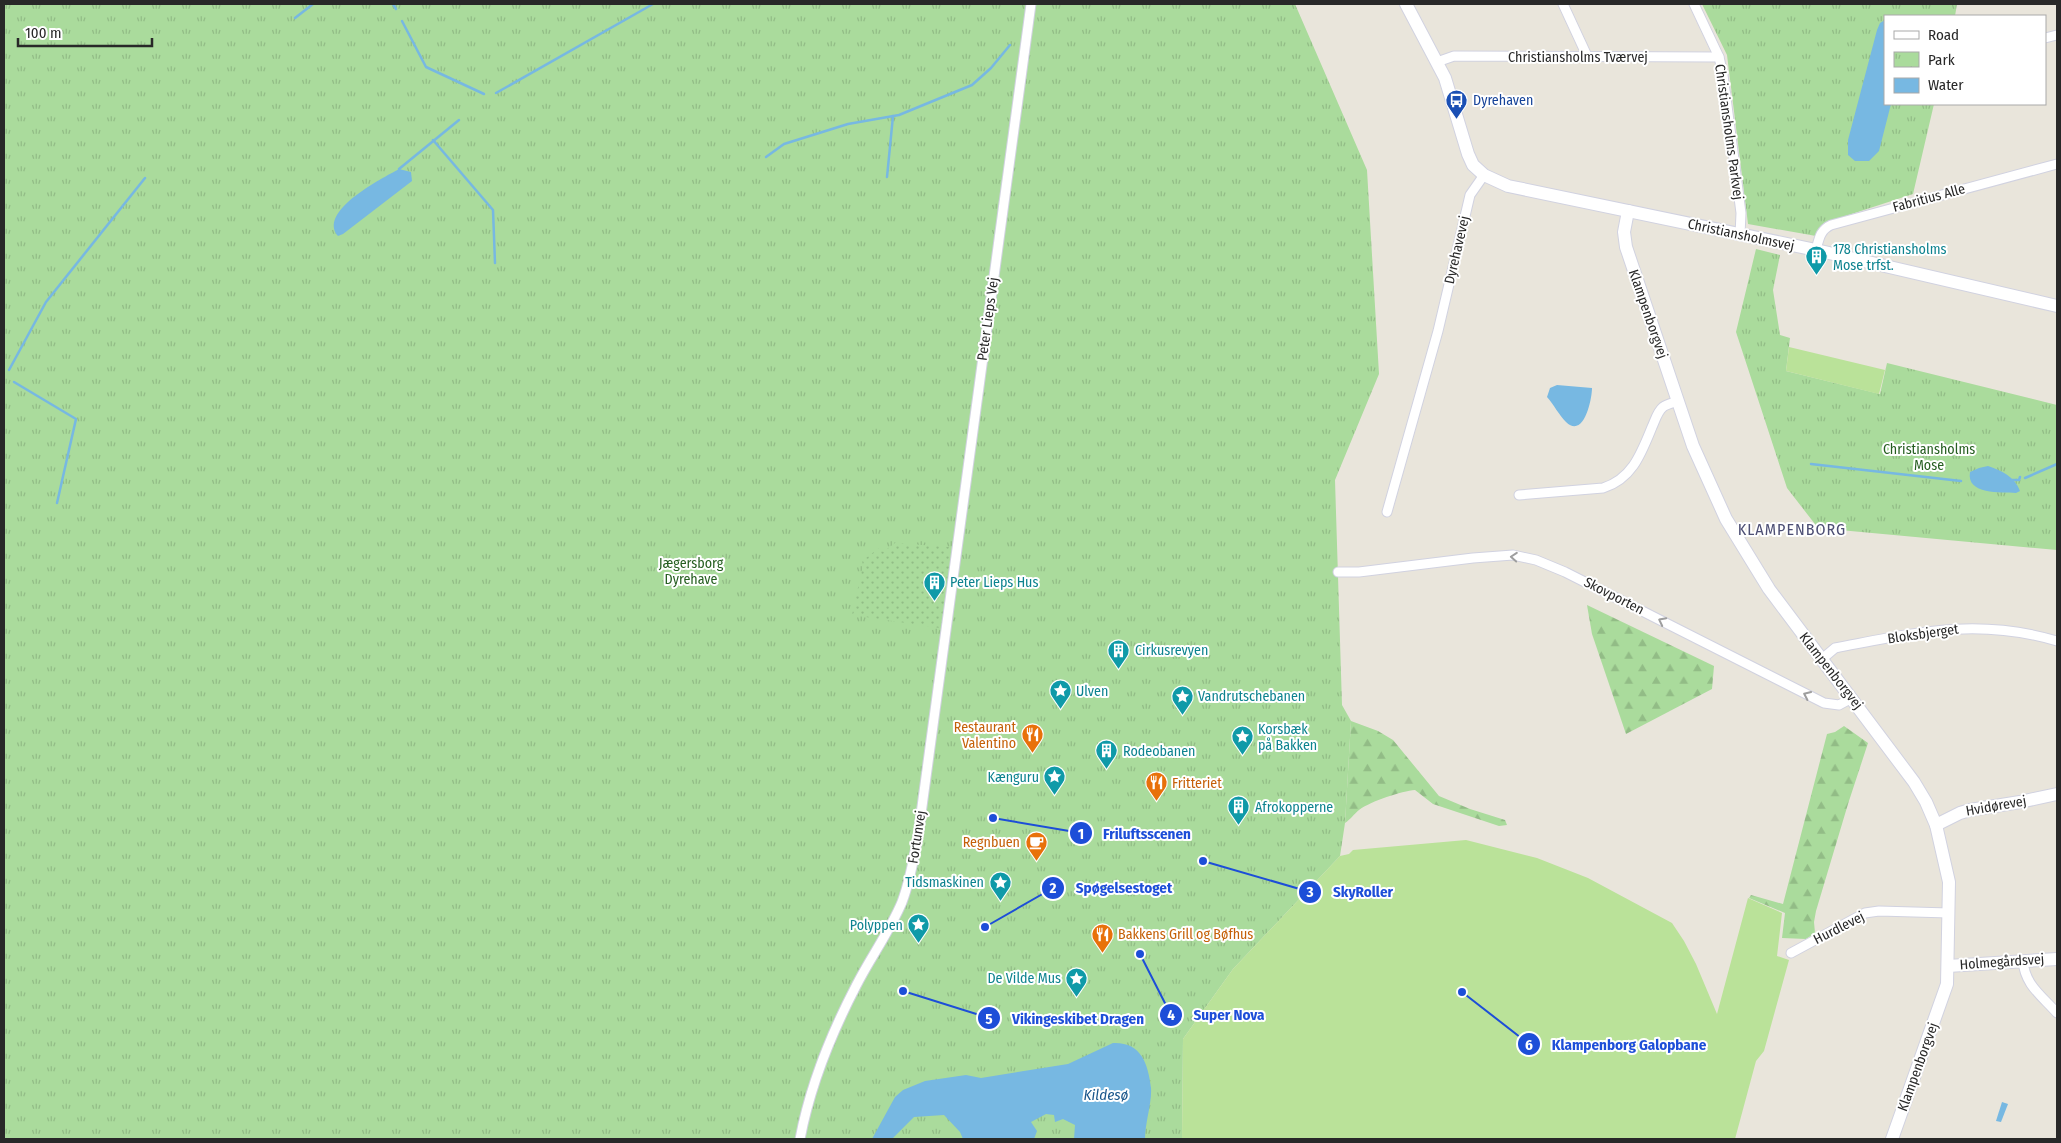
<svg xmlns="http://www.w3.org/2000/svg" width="2061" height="1143" font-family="'Fira Sans Condensed',sans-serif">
<defs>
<pattern id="forest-firs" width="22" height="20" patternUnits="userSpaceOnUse" patternTransform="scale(1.25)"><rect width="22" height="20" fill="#aadb9c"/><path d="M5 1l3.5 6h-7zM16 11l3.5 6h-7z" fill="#92bc86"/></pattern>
<pattern id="park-tufts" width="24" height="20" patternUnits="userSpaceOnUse" patternTransform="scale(1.25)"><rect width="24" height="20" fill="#aadb9c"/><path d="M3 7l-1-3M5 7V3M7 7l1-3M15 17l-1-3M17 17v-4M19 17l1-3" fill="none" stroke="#92bc86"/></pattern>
<pattern id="garden-dots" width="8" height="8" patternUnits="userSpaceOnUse" patternTransform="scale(1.25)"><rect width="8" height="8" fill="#aadb9c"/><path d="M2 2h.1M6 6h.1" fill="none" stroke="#92bc86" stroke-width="1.8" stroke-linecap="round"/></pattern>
</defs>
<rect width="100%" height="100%" fill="#e9e5db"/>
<g fill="url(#forest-firs)">
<polygon points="1587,605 1714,666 1712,689 1626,734 1592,634"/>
<path d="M1351 721 1378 731 1393 740 1439 796 1470 809 1505 820 1507 825 1499 826 1433 804 1415 790C1402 791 1371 801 1359 810 1354 814 1351 819 1345 823Z"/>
<polygon points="1844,726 1868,743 1848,804 1816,911 1814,922 1815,933 1806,939 1782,938 1785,913 1749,898 1751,895 1783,904 1827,734 1835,732"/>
</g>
<g fill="url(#park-tufts)">
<polygon points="4,4 1295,4 1367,170 1379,374 1335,480 1342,705 1351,721 1345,823 1340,856 1233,969 1183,1039 1182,1139 4,1139"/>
<polygon points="1702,4 1957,4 1955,16 1885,16 1885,104 1934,104 1913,194 1824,223 1816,236 1748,224 1727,55"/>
<polygon points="1756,249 1780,255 1773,290 1780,335 1790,338 1786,371 1880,394 1887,363 2057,405 2057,550 1818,528 1787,488 1736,332"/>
</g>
<polygon fill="url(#garden-dots)" points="895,543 949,547 953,549 943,626 940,628 852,615 863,565 862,561 879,548 883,552"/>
<g fill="#bae299">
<polygon points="1789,347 1885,370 1879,394 1786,371"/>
<polygon points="1466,840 1537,858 1588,878 1672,923 1684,941 1696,964 1717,1014 1748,898 1782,913 1777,956 1789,960 1764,1051 1756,1061 1735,1139 1182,1139 1183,1039 1233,969 1340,856 1349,854 1353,850"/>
</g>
<g fill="#77b8e2">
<polygon points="1885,20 1885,104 1891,104 1879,151 1869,161 1855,161 1848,155 1848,140 1877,30 1880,23"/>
<path d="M399 169 411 172 412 181 343 234 338 236C317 211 383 178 399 169Z"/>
<path d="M1557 385 1592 388C1592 399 1584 439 1566 422 1559 415 1554 405 1547 397L1550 388Z"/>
<path d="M1988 466C2001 470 2015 477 2020 491L2016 493C2001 492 1966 495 1970 472L1979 468Z"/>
<path d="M1113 1043C1141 1042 1148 1063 1151 1088 1152 1103 1145 1123 1145 1139H1074L1075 1125 1063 1119 1055 1122 1054 1115 1046 1114 1031 1122 1037 1131 1034 1139H963L960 1132 944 1115 914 1117 892 1139H872L895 1097 903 1090 925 1081 966 1075 981 1078 1068 1064Z"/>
<polygon points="2002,1102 2008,1104 2001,1122 1996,1121"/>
</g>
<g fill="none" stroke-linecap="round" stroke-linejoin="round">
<g stroke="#77b8e2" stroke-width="2.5">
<polyline points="393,4 396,9"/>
<polyline points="295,18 313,4"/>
<polyline points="402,21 426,67 484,94"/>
<polyline points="496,93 653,4"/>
<polyline points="433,140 493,210 495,263"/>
<polyline points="766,157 784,144 848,124 899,115 972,85 991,68 1010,45"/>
<polyline points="399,169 459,120"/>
<polyline points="887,177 893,116"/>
<polyline points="9,370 46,302 145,178"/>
<polyline points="14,382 76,419 57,503"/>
<polyline points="1811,464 1961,481"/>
<polyline points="2025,478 2057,464"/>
<polyline points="2012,480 2019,480 2020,477"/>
</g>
<defs>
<g id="street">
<polyline points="1563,4 1588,58"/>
<polyline points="1694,4 1719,57 1723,75 1741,213 1740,235"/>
<polyline points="2045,38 2057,35"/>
<polyline points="1437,62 1454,56 1719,57"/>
<path d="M1816 250C1819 239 1820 230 1831 225L2057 164"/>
<path d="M1519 495 1603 488C1632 479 1641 454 1652 427 1655 421 1657 412 1663 407 1667 404 1673 403 1678 401"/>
<polyline points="1387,512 1438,331 1470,195 1484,175"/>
<polyline points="1338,572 1359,572 1473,558 1513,555 1536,560 1565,572 1824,703 1839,705 1852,698"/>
<path d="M1822 659 1835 648C1915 633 1976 617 2057 641"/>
<polyline points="1791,953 1865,913 1879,911 1949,913"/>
<path d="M2023 961C2025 985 2041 995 2057 1013"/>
<path d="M800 1139C810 1086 831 1034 856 986 870 958 890 931 902 902 910 881 914 858 918 836L1031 4"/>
</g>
<g id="secondary">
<polyline points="1406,4 1445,78 1468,154 1473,165 1484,175 1508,186 1816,250 2057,306"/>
<polyline points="1628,211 1624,232 1626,247 1693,446 1726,519 1769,589 1914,782 1926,802 1936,825 1949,882 1947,984 1892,1139"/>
<polyline points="1936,825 1960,813 1970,810 2020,802 2057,794"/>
<polyline points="1948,966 2057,959"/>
</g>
</defs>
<use href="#street" stroke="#d1d2e0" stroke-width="11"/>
<use href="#secondary" stroke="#d1d2e0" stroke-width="14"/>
<use href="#street" stroke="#fff" stroke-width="9"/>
<use href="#secondary" stroke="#fff" stroke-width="12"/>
</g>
<defs><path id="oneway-chevron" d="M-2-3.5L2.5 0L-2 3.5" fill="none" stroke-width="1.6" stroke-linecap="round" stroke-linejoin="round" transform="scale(1.25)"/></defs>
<g stroke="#9e9e9e">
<use href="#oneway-chevron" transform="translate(1514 557) rotate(-176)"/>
<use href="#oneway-chevron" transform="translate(1662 621) rotate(-153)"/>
<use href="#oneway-chevron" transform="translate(1807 695) rotate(-155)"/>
</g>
<defs>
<symbol id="bus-pin" viewBox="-11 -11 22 30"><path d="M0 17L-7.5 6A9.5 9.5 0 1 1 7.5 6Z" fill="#1a4fb4" stroke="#fff"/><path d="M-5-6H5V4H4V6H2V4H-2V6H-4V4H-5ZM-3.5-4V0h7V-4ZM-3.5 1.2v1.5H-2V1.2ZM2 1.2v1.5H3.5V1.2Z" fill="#fff"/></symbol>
<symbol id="building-pin" viewBox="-11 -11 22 30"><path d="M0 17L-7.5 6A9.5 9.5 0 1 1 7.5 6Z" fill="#0f9aa8" stroke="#fff"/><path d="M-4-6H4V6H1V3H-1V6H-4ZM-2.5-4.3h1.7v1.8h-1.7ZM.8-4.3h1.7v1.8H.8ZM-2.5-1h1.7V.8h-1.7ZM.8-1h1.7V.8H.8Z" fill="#fff"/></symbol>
<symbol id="sight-pin" viewBox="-11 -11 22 30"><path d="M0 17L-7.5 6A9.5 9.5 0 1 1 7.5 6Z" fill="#0f9aa8" stroke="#fff"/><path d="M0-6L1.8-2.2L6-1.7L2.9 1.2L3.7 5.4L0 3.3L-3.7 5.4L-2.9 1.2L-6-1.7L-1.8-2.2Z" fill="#fff"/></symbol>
<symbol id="restaurant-pin" viewBox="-11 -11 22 30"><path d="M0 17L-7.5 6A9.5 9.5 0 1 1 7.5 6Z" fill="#e8710a" stroke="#fff"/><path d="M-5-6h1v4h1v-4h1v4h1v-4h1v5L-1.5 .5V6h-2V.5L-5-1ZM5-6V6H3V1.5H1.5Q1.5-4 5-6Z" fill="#fff"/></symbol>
<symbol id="cafe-pin" viewBox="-11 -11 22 30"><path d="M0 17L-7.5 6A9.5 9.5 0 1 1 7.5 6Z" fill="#e8710a" stroke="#fff"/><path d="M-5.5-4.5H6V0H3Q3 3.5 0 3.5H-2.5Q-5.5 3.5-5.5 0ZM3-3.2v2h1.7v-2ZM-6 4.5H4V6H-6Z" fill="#fff"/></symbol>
</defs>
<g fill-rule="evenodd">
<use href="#bus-pin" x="1444" y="88" width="25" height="34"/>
<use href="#building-pin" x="1804" y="244" width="25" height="34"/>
<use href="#building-pin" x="922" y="570" width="25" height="34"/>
<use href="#building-pin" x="1106" y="638" width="25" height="34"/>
<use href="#sight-pin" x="1048" y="678" width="25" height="34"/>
<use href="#sight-pin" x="1170" y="684" width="25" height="34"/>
<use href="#restaurant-pin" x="1020" y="722" width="25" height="34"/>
<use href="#sight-pin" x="1230" y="724" width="25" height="34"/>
<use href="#building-pin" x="1094" y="738" width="25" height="34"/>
<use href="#sight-pin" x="1042" y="764" width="25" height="34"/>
<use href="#restaurant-pin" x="1144" y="770" width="25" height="34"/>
<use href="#building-pin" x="1226" y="794" width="25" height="34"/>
<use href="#cafe-pin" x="1024" y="830" width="25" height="34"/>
<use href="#sight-pin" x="988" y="870" width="25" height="34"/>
<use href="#sight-pin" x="906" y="912" width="25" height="34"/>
<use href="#restaurant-pin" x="1090" y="922" width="25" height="34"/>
<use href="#sight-pin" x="1064" y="966" width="25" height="34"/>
</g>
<g text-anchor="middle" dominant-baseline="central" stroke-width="4" stroke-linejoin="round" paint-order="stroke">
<g font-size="14" fill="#282828" stroke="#fff">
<text x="1578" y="57">Christiansholms Tværvej</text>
<text transform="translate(1729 132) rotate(82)">Christiansholms Parkvej</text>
<text transform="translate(1929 198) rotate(-15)">Fabritius Alle</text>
<text transform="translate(1741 235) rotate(12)">Christiansholmsvej</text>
<text transform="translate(1457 250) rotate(-77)">Dyrehavevej</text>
<text transform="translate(1648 314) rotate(71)">Klampenborgvej</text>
<text transform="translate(988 319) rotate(-82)">Peter Lieps Vej</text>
<text transform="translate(1614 596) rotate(27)">Skovporten</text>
<text transform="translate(1923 634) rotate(-8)">Bloksbjerget</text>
<text transform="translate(1831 671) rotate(52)">Klampenborgvej</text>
<text transform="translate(1996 806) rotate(-10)">Hvidørevej</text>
<text transform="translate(917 837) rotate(-81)">Fortunvej</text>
<text transform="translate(1839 928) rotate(-27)">Hurdlevej</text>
<text transform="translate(2002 962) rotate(-4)">Holmegårdsvej</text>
<text transform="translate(1918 1067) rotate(-70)">Klampenborgvej</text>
</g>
<g font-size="14" fill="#164399" stroke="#fff" text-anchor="start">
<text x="1473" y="100">Dyrehaven</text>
</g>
<g font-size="14" fill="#0d838f" stroke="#fff" text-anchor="start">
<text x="1833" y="249">178 Christiansholms<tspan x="1833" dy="16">Mose trfst.</tspan></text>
<text x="950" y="582">Peter Lieps Hus</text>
<text x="1135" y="650">Cirkusrevyen</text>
<text x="1076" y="691">Ulven</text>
<text x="1198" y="696">Vandrutschebanen</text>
<text x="1258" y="729">Korsbæk<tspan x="1258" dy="16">på Bakken</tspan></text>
<text x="1123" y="751">Rodeobanen</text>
<text x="1039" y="777" text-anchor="end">Kænguru</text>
<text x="1255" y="807">Afrokopperne</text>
<text x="984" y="882" text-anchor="end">Tidsmaskinen</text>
<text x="903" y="925" text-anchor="end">Polyppen</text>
<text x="1061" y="978" text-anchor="end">De Vilde Mus</text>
</g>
<g font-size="14" fill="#255e20" stroke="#fff">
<text x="1929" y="449">Christiansholms<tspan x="1929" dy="16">Mose</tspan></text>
<text x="691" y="563">Jægersborg<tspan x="691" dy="16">Dyrehave</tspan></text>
</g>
<g font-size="14" fill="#c56008" stroke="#fff" text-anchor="end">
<text x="1016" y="727">Restaurant<tspan x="1016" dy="16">Valentino</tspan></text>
<text x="1172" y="783" text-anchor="start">Fritteriet</text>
<text x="1020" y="842">Regnbuen</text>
<text x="1118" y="934" text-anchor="start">Bakkens Grill og Bøfhus</text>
</g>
<g font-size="15" font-style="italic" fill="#19568b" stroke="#fff">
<text x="1106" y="1095">Kildesø</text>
</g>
<g font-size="16" letter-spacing="1" fill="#4d4f74" stroke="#fff">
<text x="1792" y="529">KLAMPENBORG</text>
</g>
</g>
<path fill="none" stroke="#1d4ed8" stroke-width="2" d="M993 818L1081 833M985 927L1053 888M1203 861L1310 892M1140 954L1171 1015M903 991L989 1018M1462 992L1529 1044"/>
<g fill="#1d4ed8" stroke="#fff" stroke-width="2">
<circle cx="993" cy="818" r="5"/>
<circle cx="985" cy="927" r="5"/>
<circle cx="1203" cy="861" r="5"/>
<circle cx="1140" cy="954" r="5"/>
<circle cx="903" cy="991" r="5"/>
<circle cx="1462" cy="992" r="5"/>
<circle cx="1081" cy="833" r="12"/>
<circle cx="1053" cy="888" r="12"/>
<circle cx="1310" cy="892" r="12"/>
<circle cx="1171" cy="1015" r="12"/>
<circle cx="989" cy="1018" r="12"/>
<circle cx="1529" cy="1044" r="12"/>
</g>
<g font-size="15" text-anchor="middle" font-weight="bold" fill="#fff">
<text x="1081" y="839">1</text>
<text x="1053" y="893">2</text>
<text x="1310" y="897">3</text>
<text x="1171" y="1020">4</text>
<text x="989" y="1024">5</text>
<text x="1529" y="1050">6</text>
</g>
<g font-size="15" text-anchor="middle" font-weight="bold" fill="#1d4ed8" stroke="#fff" stroke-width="4" stroke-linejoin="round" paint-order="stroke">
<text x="1147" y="839">Friluftsscenen</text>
<text x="1124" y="893">Spøgelsestoget</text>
<text x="1363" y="897">SkyRoller</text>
<text x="1229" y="1020">Super Nova</text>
<text x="1078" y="1024">Vikingeskibet Dragen</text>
<text x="1629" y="1050">Klampenborg Galopbane</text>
</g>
<rect width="2061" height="1143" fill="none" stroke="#282828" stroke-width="10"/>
<rect x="1884" y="15" width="162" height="90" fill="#ffffff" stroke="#a9a9a9"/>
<rect x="1894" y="31" width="25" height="8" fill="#ffffff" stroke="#a9a9a9"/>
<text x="1928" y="40" font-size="15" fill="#282828">Road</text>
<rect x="1894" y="52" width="25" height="15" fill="url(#park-tufts)" stroke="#a9a9a9"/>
<text x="1928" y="65" font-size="15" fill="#282828">Park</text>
<rect x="1894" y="78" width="25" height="15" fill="#77b8e2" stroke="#a9a9a9"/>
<text x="1928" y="90" font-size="15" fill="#282828">Water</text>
<path d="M18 38v8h134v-8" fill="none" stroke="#282828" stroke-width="2.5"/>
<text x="25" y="38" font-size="15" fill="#282828" stroke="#ffffff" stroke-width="4" paint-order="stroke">100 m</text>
</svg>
